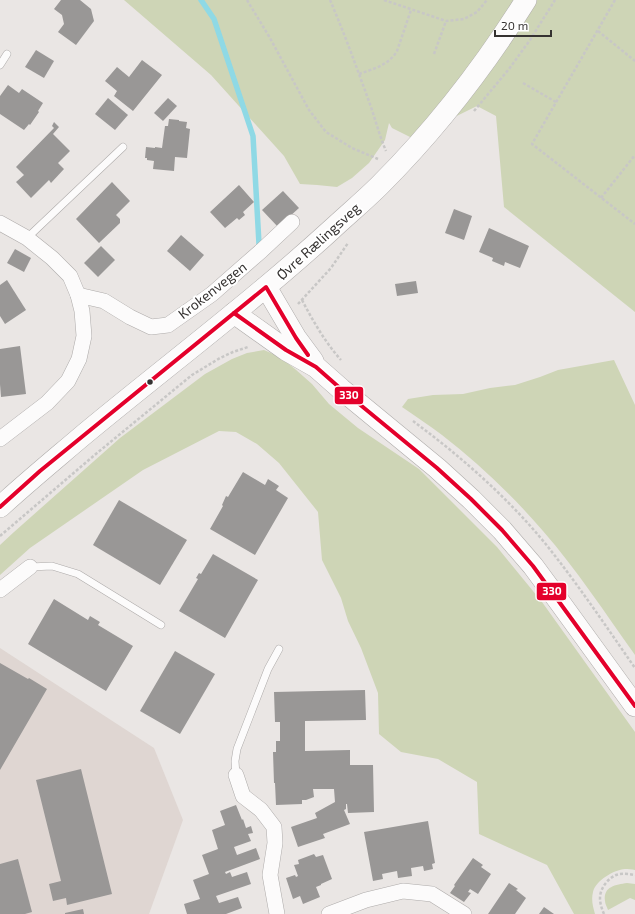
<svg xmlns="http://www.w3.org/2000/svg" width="635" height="914" font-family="'Exo 2',sans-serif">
<rect width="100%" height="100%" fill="#eae6e4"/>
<polygon fill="#dfd6d2" points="0,648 154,748 183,820 149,914 0,914"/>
<g fill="#ced5b6">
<polygon points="124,0 635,0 635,312 504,207 496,116 477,106 412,138 392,128 389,123 385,140 369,163 352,178 337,187 317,185 300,184 284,156 211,75"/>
<path d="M264 350 280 357 295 369 312 384 329 404 358 428 419 469 497 547 542 602 635 732V870C632 869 628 869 625 869 614 870 596 880 593 892 591 900 593 907 595 914H574L547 865 479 834 477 782 438 759 401 752 379 734 378 693 361 648 348 621 341 598 322 560 318 512 279 463 257 444 236 432 219 431 143 470 30 548 0 575V545L14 532 120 438 205 374 232 359 247 353Z"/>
<path d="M614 360 635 405V655C605 613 577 570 543 531 513 496 478 463 442 435 429 425 415 416 402 407L408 399 433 395 463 394 490 388 515 385 540 377 558 370Z"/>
<path d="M627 883 635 884V900L630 898 608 910C607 907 605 904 605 901 603 886 616 885 627 883Z"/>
</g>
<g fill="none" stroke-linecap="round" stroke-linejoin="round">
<polyline stroke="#8fd9e5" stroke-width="5.5" points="201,0 214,19 253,136 259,244"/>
</g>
<g fill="#999796">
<polygon points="61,0 80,0 91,9 94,21 76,45 58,32 64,24 62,15 54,9"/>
<polygon points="36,50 54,61 44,78 25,67"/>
<polygon points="142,60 162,75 133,111 114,96 117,91 105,81 117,67 129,77"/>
<polygon points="8,85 19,93 22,89 43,103 38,111 39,112 30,125 29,124 24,130 0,114 0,96"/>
<polygon points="108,98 128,115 115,130 95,114"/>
<polygon points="168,98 177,106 163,121 154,113"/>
<polygon points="169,119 179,120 179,121 187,122 186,128 190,129 187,158 175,157 174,171 153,169 154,161 147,160 147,158 145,158 146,147 155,148 155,147 162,148 165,126 168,126"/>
<polygon points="54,122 59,127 53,134 70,151 58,163 64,169 51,183 49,180 31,198 16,182 24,175 16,167 54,128 52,126"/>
<polygon points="112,182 130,201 116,215 120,219 120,223 99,243 76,219"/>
<polygon points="239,185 254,202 243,212 245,215 239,220 237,218 225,228 210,212"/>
<polygon points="283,191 299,208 278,227 262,210"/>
<polygon points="454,209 472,216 464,240 445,233"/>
<polygon points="489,228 529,246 520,268 505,262 504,266 492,261 493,258 479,252"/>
<polygon points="181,235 204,255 190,271 167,251"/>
<polygon points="101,246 115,260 98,277 84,263"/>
<polygon points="15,249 31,258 24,272 7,263"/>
<polygon points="7,280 26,310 5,324 0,316 0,285"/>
<polygon points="416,281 418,293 397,296 395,284"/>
<polygon points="20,346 26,394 1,397 0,384 0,349"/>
<polygon points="243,472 265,485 268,479 279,486 276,490 288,498 255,555 210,529 223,506 222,505 226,496 228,497"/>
<polygon points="119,500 187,540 160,585 93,545"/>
<polygon points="213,554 258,580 225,638 179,611 198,579 196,578 199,573 201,574"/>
<polygon points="54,599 88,620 90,616 100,622 98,625 133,646 106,691 28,644"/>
<polygon points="175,651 215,674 180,734 140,711"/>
<polygon points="0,663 28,679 29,678 47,689 0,770"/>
<polygon points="365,690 366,720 305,721 305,751 350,750 350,765 373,765 374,812 348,813 347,804 346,804 346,809 344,810 350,824 323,834 325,838 298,847 291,827 317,818 315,813 335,802 334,789 313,789 314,797 306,800 302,800 302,804 276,805 275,783 274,783 273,752 276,752 276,741 280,741 280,722 275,722 274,692"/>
<polygon points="81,769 112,894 67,905 66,898 53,901 49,884 61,881 36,780"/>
<polygon points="236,805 242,820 243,819 246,828 251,826 253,833 248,834 251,841 234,847 237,855 256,848 260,859 225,872 226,874 230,872 232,877 247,872 251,884 216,896 219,903 238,897 242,908 226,914 187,914 184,904 200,899 193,880 209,874 202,855 218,849 212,830 225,825 220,811"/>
<polygon points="428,821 435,863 432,864 433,869 424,871 423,866 411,868 412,876 398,878 397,871 382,874 383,879 373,881 364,832"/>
<polygon points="314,854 316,857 323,855 332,879 321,884 321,885 316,887 320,897 303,904 300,896 293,899 286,878 295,875 296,877 298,876 294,865 299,864 298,860"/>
<polygon points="473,858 483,865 481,867 491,874 478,894 470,889 468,892 471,893 464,902 450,893 455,886 454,885"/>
<polygon points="18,859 32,912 25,914 0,914 0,864"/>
<polygon points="509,883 518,889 516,890 526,898 515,914 488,914"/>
<polygon points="544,907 554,914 539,914"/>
<polygon points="83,909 84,914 65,914 65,913"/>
</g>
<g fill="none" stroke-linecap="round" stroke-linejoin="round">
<defs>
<g id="lane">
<polyline points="0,65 7,54"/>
<polyline points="27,238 123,147"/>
<polyline points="30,567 52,566 78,574 161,625"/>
<polyline points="236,775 235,761 237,749 268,669 279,649"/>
</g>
<g id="street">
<polyline points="0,223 27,238 52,258 70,276 78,295 82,311 84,336 79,359 68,381 47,403 0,439"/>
<polyline points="78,295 104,301 130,317 151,327 168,325 212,294 261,251 292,222"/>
<polyline points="0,590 30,567"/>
<polyline points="236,775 243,796 261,810 274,827 275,843 270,875 277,914"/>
<polyline points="329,914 366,900 403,891 432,894 464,914"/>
</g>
<g id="secondary">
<polyline points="266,287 296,338 313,361"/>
<polyline points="234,313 286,350 316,367 341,389 437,468 471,499 502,530 533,566 561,604 635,706"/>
<path d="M0 507C26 483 54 460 81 437 164 368 251 303 331 230 347 215 364 201 380 185 436 129 484 67 526 0"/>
</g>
</defs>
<use href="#lane" stroke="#aeabaa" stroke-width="8"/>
<use href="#street" stroke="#aeabaa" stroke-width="16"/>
<use href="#secondary" stroke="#aeabaa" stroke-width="22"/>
<g stroke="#c8c7c6" stroke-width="2.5" stroke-dasharray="3 2" stroke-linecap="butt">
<polyline points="247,0 270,38 309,110 326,132 352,148 378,159"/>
<path d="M330 0C345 35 358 71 371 107 376 122 380 137 386 151"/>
<polyline points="384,0 446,21 464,19 477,12 487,0"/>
<polyline points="615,0 532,144 635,224"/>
<polyline points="598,31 635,61"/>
<polyline points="434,54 446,21"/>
<path d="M359 74C373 69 389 65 397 51L411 10"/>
<polyline points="523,83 556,102"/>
<polyline points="474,111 509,69 530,40 555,0"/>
<polyline points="601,198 635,155"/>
<path d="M302 300C313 321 325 342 341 360"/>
<polyline points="298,304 331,268 348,243"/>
<path d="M413 421C463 458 514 503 552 552 581 589 608 629 635 668"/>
<polyline points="0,536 97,453 192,375 220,358 233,352 248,347"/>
<path d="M604 914C602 909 600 904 600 898 600 889 607 879 616 875 622 873 629 874 635 875"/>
</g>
<use href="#lane" stroke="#fcfbfb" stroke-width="7"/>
<use href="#street" stroke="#fcfbfb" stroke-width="15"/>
<use href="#secondary" stroke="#fcfbfb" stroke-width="21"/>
<defs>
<g id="bus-1">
<polyline points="234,313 286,350 316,367 341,389 437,468 471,499 502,530 533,566 635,706"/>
<polyline points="0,507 40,471 266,287 296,338 308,355"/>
</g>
</defs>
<use href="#bus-1" stroke="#fff" stroke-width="7"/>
<use href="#bus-1" stroke="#e4002b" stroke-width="4"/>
</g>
<circle fill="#353231" stroke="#fff" stroke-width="1.5" cx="150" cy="382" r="3.5"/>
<g text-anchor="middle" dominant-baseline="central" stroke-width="4" stroke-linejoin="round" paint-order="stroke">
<g font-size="14" fill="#353231" stroke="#fff">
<text transform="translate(318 241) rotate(-42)">Øvre Rælingsveg</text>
<text transform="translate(212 290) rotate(-38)">Krokenvegen</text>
</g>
</g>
<g stroke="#fff" stroke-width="1.5">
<rect x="334" y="386" width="30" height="19" rx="4" fill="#e4002b"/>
<rect x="536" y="582" width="31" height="19" rx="4" fill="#e4002b"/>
</g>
<g font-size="11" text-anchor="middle" font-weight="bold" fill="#fff">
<text x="349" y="399">330</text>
<text x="552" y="595">330</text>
</g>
<path d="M495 30v6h56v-6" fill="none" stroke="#353231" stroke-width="2"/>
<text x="501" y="30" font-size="12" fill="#353231" stroke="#ffffff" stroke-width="3" paint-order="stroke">20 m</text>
</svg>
